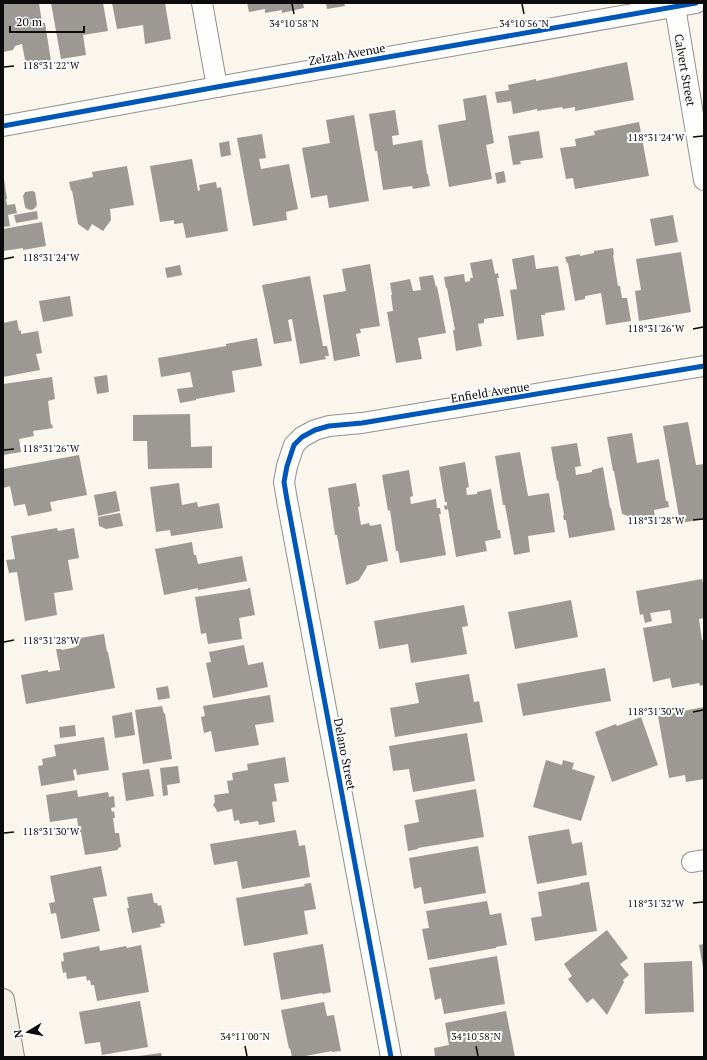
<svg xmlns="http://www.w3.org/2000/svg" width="707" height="1060" font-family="'PT Serif',serif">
<rect width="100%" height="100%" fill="#faf5ed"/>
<g fill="#9c9894">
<polygon points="3,3 39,3 42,23 45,23 51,61 26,65 22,44 15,46 13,50 3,52"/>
<polygon points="51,3 103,3 108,31 83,35 86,55 61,59"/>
<polygon points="112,3 165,3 171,39 145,44 143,25 117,29"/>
<polygon points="247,3 303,3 304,8 282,13 282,10 265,13 265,9 249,12"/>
<polygon points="326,3 344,3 345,6 327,9"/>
<polygon points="627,62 634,100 575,111 575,107 563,109 562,107 537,111 537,109 513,114 511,101 497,103 495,92 509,90 508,85 536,79 536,81"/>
<polygon points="486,95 494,143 486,145 492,179 449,187 438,125 466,120 463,99"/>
<polygon points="395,110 399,135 392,136 393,145 422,140 427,174 428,174 430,186 413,189 412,186 383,190 377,151 375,151 369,114"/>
<polygon points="354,115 369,201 329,208 327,195 311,198 302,148 330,143 326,120"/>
<polygon points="639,122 649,176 575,189 573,178 566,179 560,148 576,146 575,139 595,135 594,131"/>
<polygon points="539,131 543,158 520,161 521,164 513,165 508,136"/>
<polygon points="262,134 266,158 259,159 261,169 289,164 298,209 286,212 287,220 253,226 237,138"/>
<polygon points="229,141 231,155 221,157 219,143"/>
<polygon points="192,159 198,191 200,190 199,185 216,182 217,188 221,187 228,231 186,238 183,223 174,224 174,220 160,222 150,166"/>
<polygon points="127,166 134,205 110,209 111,220 103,231 92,224 88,231 78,224 72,190 71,191 69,182 93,177 92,172"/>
<polygon points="504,171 506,182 497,184 495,173"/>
<polygon points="3,179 4,179 7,199 6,199 7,205 15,204 17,213 8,215 10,226 3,227"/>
<polygon points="32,191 35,192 37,205 34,209 31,210 27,209 25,207 23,196 25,192"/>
<polygon points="37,211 38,219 16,223 14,215"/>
<polygon points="673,215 678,242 655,246 650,219"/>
<polygon points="42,222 46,246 23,250 23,248 3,251 3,229"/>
<polygon points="613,248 614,255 613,255 618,286 620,286 622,298 627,298 631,321 606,325 601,293 585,296 585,299 575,301 568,263 567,263 565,257 580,254 580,256 594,253 594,251"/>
<polygon points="681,252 691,312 639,321 635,291 641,290 636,259"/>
<polygon points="534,255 536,269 558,266 565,310 545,313 545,315 541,315 544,336 517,340 510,290 517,289 512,259"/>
<polygon points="492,259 495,274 498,273 499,278 497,278 504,316 484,319 484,323 478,324 482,346 456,351 453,330 455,330 447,288 446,288 444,277 464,274 465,282 470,281 470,278 473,278 470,263"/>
<polygon points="370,264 380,326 360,329 361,333 356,334 360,356 334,361 323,295 346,291 342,269"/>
<polygon points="180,265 182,275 167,278 165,268"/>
<polygon points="433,275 436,287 437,286 446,333 418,338 422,359 396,363 387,312 393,311 391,295 392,295 390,283 410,279 413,291 421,290 419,277"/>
<polygon points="310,276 323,346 327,346 329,356 325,356 326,359 300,364 292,319 288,320 292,341 274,344 262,285"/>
<polygon points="70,296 73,316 43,322 39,301"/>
<polygon points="17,320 19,331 21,330 21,334 38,331 42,353 36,354 40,370 3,377 3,323"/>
<polygon points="257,338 262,366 232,371 235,392 196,399 196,400 180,403 177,389 193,387 190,372 161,377 158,358 226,346 226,344"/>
<polygon points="107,375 109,392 97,394 94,377"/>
<polygon points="52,377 55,399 48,401 51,425 52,424 53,428 33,431 34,436 19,439 21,452 3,455 3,384"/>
<polygon points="190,414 191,447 212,446 212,468 148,469 147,441 133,441 133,415"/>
<polygon points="688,422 696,465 704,464 704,519 680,523 663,426"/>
<polygon points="632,433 637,463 659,459 666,501 668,501 669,507 654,510 655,518 637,521 628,516 622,514 614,471 613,471 607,437"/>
<polygon points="577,443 581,466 575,467 576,475 592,472 592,470 603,467 610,508 611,508 615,530 569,538 566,520 564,520 563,516 564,515 558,480 557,481 551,447"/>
<polygon points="520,452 528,496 549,493 555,532 528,536 530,552 514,555 505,505 503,505 495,456"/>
<polygon points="79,455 87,495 50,502 52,511 28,516 25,504 14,506 10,486 3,488 3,469"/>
<polygon points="465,462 469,487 466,488 467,495 477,494 477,492 491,489 498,530 500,530 501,538 485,541 487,551 456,557 448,509 445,510 444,506 447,505 447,502 445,502 439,467"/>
<polygon points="409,470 413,496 410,497 411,504 436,499 437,508 440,508 441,514 439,514 446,555 400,563 398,551 396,551 390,510 388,511 382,475"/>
<polygon points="179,483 182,505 197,502 198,507 219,503 223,528 171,536 170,530 156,532 150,487"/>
<polygon points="356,483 360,506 358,507 361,525 369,523 370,526 381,524 388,561 366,566 367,567 359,580 355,582 346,585 337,535 335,535 328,488"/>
<polygon points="116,491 120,511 98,516 94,495"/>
<polygon points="120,513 123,526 106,529 99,526 98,517"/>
<polygon points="57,528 58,531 74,528 79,558 68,560 73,590 54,593 57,615 25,621 17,572 9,573 6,560 15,559 11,536"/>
<polygon points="192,542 194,555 196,555 198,564 242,556 247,581 198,590 198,588 164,595 155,549"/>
<polygon points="702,579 704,588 704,618 699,619 702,640 704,640 704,685 700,686 699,683 672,688 670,678 653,682 643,628 672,623 670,610 650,613 652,621 645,623 643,614 640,615 636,591"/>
<polygon points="248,588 250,588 255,615 239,618 242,639 208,644 206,633 201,634 195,597 248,589"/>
<polygon points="571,600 578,637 515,649 508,612"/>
<polygon points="464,605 468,626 462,627 467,654 411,663 408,644 379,649 374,621"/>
<polygon points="104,634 107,652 108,652 115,688 26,704 21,675 48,670 48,672 60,670 56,649 61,649 62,650 76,647 74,639"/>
<polygon points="244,645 248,665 263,662 268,687 213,698 206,663 211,662 209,652"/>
<polygon points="605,668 611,701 523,716 517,684"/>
<polygon points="469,674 474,702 479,701 483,722 395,737 390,708 419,703 415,683"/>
<polygon points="168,686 170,698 158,700 156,688"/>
<polygon points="270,695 274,722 255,725 259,745 215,752 211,731 204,733 201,717 205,716 203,706"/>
<polygon points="162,706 164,714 165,713 172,759 143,764 135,710"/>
<polygon points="704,707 704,779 686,782 685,775 669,778 658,716"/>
<polygon points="132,712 135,735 115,738 112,716"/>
<polygon points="641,717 658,765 612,782 595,732 616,724 617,726"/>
<polygon points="75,725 76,736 60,738 59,727"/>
<polygon points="467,733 475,781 413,792 409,769 393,771 389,746"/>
<polygon points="104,737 109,770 77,775 76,769 73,770 75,780 41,786 38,766 43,765 42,759 56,756 54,745"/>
<polygon points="285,757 289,782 274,784 277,801 272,802 275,822 259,825 258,821 240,824 239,820 234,821 232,809 217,812 216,809 213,805 215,802 214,795 229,793 227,781 233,780 232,773 248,770 247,764"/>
<polygon points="546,760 562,765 563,760 574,763 572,769 595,776 581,821 533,807"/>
<polygon points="178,766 180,783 167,785 168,795 163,796 160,768"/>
<polygon points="149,769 154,796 126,801 122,773"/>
<polygon points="476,789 484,837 418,848 418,849 408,851 404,825 419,822 415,800"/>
<polygon points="77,790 78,797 108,792 109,797 114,796 115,807 111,808 112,812 114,811 115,818 113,818 115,833 119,833 121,847 118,848 118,850 85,855 81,832 79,832 77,818 50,822 46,795"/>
<polygon points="569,829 572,844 582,842 587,875 537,884 528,836"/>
<polygon points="296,830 299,846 305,845 310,877 242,889 237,861 214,865 210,844"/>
<polygon points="478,846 486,893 424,904 421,887 414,889 409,858"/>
<polygon points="101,866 107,896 93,898 100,931 61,939 56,913 51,914 49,903 55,902 50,876"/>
<polygon points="589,882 597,931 535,941 531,918 542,916 538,892 581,884 580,883"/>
<polygon points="311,883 316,909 304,911 308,934 244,946 236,898 305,886 304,884"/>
<polygon points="152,893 154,903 157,903 158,906 161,905 165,923 160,924 161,927 132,933 127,908 129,908 127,897"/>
<polygon points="487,901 490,915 501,913 507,945 496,947 496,948 428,960 422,929 429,928 426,911"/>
<polygon points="607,930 628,958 620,964 629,975 623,980 624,982 607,1015 593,998 587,1003 568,979 572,976 564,964"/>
<polygon points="323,944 331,992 323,994 322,993 281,1000 273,953"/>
<polygon points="704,944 704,968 703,968 699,945"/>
<polygon points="141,945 149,992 97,1001 94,985 91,985 90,980 87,981 86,976 67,979 66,972 63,973 61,962 64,961 63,953 99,946 100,951 126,946 127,948"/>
<polygon points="497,956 505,1004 444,1014 441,998 435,1000 429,968"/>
<polygon points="692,961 694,1012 645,1014 644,963"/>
<polygon points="140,1001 148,1047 102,1055 100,1042 85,1044 79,1012"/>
<polygon points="324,1002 327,1016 334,1015 341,1051 332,1052 332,1051 300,1057 292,1057 290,1048 289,1049 281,1010"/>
<polygon points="506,1011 515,1057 435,1057 434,1048 449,1045 445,1023"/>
<polygon points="161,1053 162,1057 139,1057 139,1056"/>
</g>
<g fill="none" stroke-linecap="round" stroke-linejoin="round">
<defs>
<g id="street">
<polyline points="202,3 217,87"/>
<polyline points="675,7 704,180"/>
<polyline points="3,126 217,87 696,3"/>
<polyline points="692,862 704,860"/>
<polyline points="391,1057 287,500 284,482 287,466 294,445 302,437 315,430 329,426 362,423 704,366"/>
</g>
<polyline id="secondary" points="3,1000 13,1057"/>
</defs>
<use href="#street" stroke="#93908d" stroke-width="22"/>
<use href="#secondary" stroke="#898783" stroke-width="24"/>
<use href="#street" stroke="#fefefc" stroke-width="20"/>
<use href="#secondary" stroke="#f4f0e7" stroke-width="22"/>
<defs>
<g id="cycleway">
<polyline points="3,126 217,87 696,3"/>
<polyline points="391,1057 287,500 284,482 287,466 294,445 302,437 315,430 329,426 362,423 704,366"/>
</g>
</defs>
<use href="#cycleway" stroke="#fff" stroke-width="8"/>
<use href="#cycleway" stroke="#0057b8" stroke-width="5"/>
</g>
<path fill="none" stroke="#0b0b0b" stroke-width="1.5" d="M292 4 294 14M522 4 524 14M4 67 14 66M693 137 703 136M4 259 14 257M693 329 703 327M4 450 14 449M693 520 703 519M4 642 14 640M693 712 703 710M4 833 14 832M693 903 703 902M245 1046 247 1056M476 1046 478 1056"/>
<g text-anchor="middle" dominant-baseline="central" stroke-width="4" stroke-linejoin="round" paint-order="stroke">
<g font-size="12" fill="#0b0b0b" stroke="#fff">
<text transform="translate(347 54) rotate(-10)">Zelzah Avenue</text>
<text transform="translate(685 70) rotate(80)">Calvert Street</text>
<text transform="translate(490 392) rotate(-9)">Enfield Avenue</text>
<text transform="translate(345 754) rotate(79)">Delano Street</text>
</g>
</g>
<g font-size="10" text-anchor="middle" fill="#0b0b0b" stroke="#fff" stroke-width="4" stroke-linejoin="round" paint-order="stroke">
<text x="294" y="27">34°10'58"N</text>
<text x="524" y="27">34°10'56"N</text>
<text x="51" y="69">118°31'22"W</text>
<text x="656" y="141">118°31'24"W</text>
<text x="51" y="261">118°31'24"W</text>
<text x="656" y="332">118°31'26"W</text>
<text x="51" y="452">118°31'26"W</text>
<text x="656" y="524">118°31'28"W</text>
<text x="51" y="644">118°31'28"W</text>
<text x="656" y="715">118°31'30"W</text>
<text x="51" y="835">118°31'30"W</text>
<text x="656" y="907">118°31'32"W</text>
<text x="245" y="1040">34°11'00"N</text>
<text x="476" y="1040">34°10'58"N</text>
</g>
<rect width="707" height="1060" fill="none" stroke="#0b0b0b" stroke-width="8"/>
<g transform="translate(28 1032) rotate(260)" stroke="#ffffff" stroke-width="3" paint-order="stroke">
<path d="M0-3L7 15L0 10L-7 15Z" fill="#0b0b0b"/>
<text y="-6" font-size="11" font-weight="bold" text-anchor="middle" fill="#0b0b0b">N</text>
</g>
<path d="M10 26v6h74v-6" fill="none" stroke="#0b0b0b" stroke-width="2"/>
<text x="16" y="26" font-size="12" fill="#0b0b0b" stroke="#ffffff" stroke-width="3" paint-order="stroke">20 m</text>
</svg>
